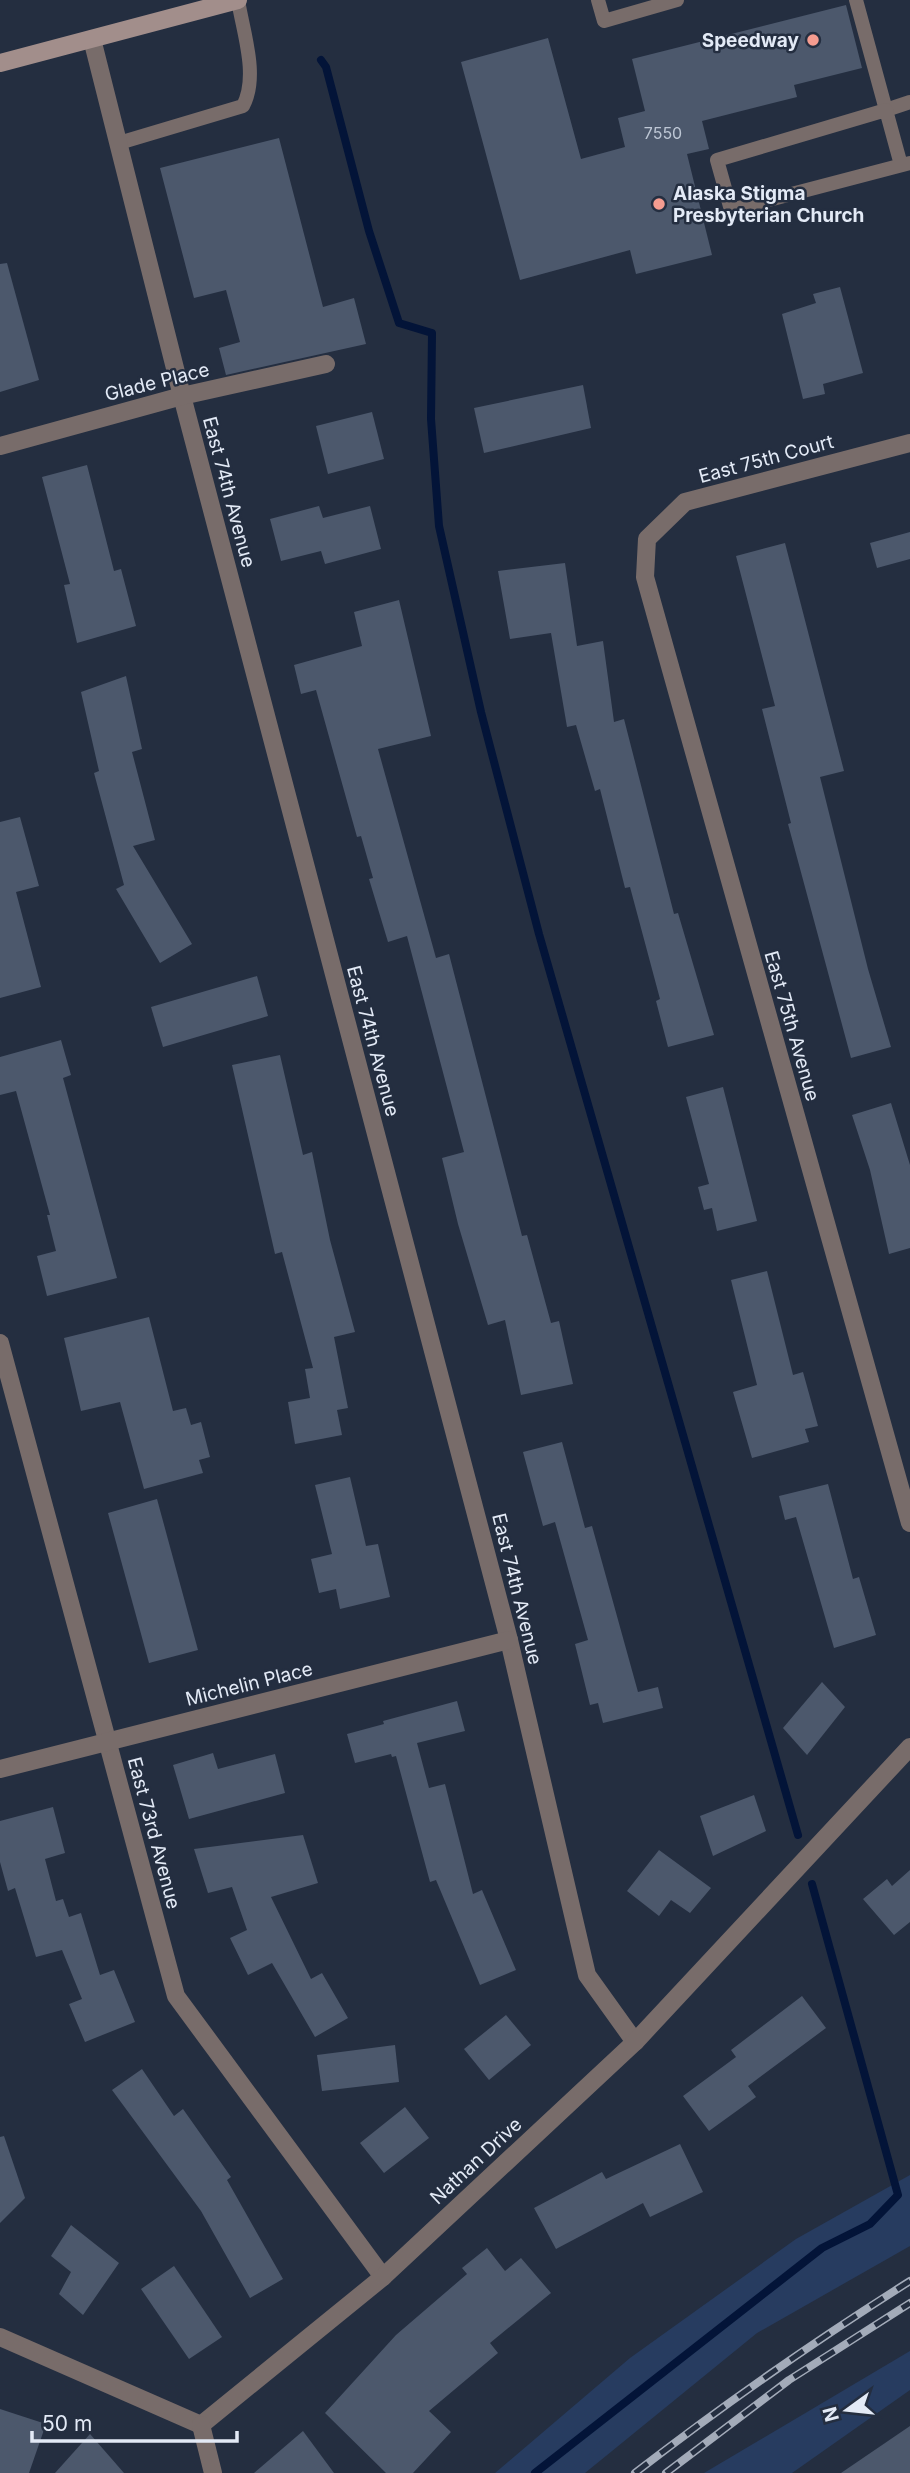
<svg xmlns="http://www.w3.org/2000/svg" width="910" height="2473" font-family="Inter,sans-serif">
<rect width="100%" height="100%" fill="#242e40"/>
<g fill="#273c60">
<polygon points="910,2175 910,2246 757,2333 585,2473 495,2473 630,2358 796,2239"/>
<polygon points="910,2351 910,2390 792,2473 704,2473"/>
</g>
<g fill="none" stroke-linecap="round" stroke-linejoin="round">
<g stroke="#031438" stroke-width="8">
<polyline points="321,60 326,67 369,231 399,323 432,333 431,419 439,526 481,712 539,934 798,1835"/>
<polyline points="535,2473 822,2248 870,2224 898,2195 812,1884"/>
</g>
</g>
<g fill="#4c586c">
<polygon points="846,5 862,68 794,85 797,97 702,121 709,149 687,154 712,255 636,274 630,250 520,280 461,62 548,38 581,159 625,147 618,118 645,111 632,59"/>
<polygon points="279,138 323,307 354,298 366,344 226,375 219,348 240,342 226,290 194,298 160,168"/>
<polygon points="7,263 39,380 0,392 0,264"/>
<polygon points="840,287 863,373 823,384 825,394 803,399 782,314 816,303 813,294"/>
<polygon points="583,385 591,428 484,453 474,408"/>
<polygon points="372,412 384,459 328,474 316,426"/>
<polygon points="87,465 114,571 121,569 136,626 77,643 64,585 70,584 42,477"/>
<polygon points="319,506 323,518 370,506 381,549 325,564 321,551 281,561 270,519"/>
<polygon points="910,532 910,559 877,568 870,543"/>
<polygon points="785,543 844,771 820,777 868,969 891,1047 851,1058 788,824 791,823 762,709 775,706 736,556"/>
<polygon points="565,563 577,646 603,641 614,722 624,719 674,914 678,913 714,1035 668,1047 656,1001 660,999 630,887 625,888 600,789 595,791 576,725 567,727 551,633 510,639 498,571"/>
<polygon points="399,600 431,736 378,749 436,958 449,954 522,1236 527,1235 551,1323 559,1321 573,1384 521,1395 505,1320 488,1325 458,1224 442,1158 464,1152 407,936 388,942 369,879 373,878 361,836 357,837 316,690 301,694 294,665 362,646 354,612"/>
<polygon points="126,676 142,749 132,752 155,840 133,846 192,944 160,963 116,889 124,885 94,773 99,771 81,692"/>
<polygon points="20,817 39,886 16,892 41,987 0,998 0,822"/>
<polygon points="257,976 268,1016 163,1047 151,1007"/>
<polygon points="61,1040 71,1075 63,1078 117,1278 47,1296 37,1256 56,1251 47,1215 50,1215 16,1091 0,1095 0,1057"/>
<polygon points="280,1055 303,1155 312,1152 330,1240 355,1332 334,1337 348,1408 337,1410 342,1435 295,1444 288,1402 310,1398 305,1369 313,1368 282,1252 275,1254 232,1065"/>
<polygon points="723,1087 757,1221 717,1231 712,1208 704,1210 698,1187 709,1184 686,1097"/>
<polygon points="891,1103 910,1165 910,1248 889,1254 870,1170 852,1115"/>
<polygon points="767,1271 793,1375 803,1372 818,1426 805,1429 809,1442 752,1458 733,1392 757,1385 731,1280"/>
<polygon points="149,1317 173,1411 186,1408 191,1425 201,1422 210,1457 199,1460 203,1473 144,1489 120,1402 81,1411 64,1338"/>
<polygon points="562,1442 585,1528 592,1526 638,1692 658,1687 663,1708 603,1723 598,1703 590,1705 575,1644 588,1640 555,1522 543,1526 523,1452"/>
<polygon points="350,1477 366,1546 378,1544 390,1597 340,1609 336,1589 319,1593 311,1559 332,1554 315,1485"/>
<polygon points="828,1484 853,1579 859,1577 876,1635 834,1648 796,1517 785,1520 779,1496"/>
<polygon points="157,1499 198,1650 149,1663 108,1513"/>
<polygon points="822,1682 845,1707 807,1755 783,1728"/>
<polygon points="457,1701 465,1731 417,1743 429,1788 445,1784 473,1894 482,1890 516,1970 480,1985 436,1880 430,1882 396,1756 392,1757 391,1754 355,1763 347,1734 384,1724 383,1721"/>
<polygon points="213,1753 218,1769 275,1754 285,1793 189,1819 173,1765"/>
<polygon points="754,1795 766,1831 713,1856 700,1816"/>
<polygon points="53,1807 65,1853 45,1859 56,1901 63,1899 69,1917 81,1913 100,1975 114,1970 135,2022 85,2042 69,2004 82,1999 62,1950 36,1957 15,1888 8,1891 0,1862 0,1821"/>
<polygon points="303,1835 318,1883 271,1897 311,1979 322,1973 348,2018 315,2037 272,1963 248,1975 230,1938 247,1930 232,1887 208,1893 194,1849"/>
<polygon points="659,1850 711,1888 690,1913 671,1900 659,1916 627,1891"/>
<polygon points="910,1870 910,1922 894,1935 863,1899 887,1879 892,1886"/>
<polygon points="802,1996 826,2028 748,2086 756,2097 709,2131 683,2096 736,2057 731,2050"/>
<polygon points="506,2015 531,2045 489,2080 464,2049"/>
<polygon points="395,2045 399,2082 322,2091 317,2055"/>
<polygon points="142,2069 174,2116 183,2109 231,2177 227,2180 283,2279 250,2298 201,2211 112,2090"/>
<polygon points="405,2107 429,2138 384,2173 360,2143"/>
<polygon points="4,2136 25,2198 0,2223 0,2137"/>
<polygon points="680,2144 703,2192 650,2217 643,2203 556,2249 534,2208 602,2172 606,2179"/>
<polygon points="71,2225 119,2263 83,2315 59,2294 71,2272 51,2256"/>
<polygon points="487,2248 505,2271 521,2258 551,2293 490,2343 498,2353 429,2411 451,2432 413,2473 386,2473 325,2413 396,2335 467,2274 462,2268"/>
<polygon points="174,2266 222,2337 189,2359 141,2289"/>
<polygon points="0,2409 46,2424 29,2473 0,2473"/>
<polygon points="910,2426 910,2473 841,2473"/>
<polygon points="303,2431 334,2473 254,2473"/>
<polygon points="90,2434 124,2473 55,2473"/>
</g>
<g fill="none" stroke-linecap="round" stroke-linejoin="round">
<g stroke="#786c6a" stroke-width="14">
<polyline points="598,0 604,21 677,0"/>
<polyline points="856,0 886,110 910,102"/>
<path d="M119 143 243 106C259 76 243 32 238 0"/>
<polyline points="901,165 886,110 717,160 731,210 910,163"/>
</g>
<g stroke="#786c6a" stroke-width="18">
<polyline points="92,39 182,396 509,1640 587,1975 635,2042"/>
<polyline points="910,443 685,502 647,539 645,577 910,1523"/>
<polyline points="0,446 182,396 326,364"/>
<polyline points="0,1343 176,1996 383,2277"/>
<polyline points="0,1769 509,1640"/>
<polyline points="0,2337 201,2425"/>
<polyline points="201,2425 383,2277 635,2042 910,1747"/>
<polyline points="201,2425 213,2473"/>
</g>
<polyline stroke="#a28e8b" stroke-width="18" points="0,63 238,0"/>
<defs>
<g id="rail">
<path d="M635 2473C723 2405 815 2341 910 2281"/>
<polyline points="666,2473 789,2380 910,2303"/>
</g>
</defs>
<use href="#rail" stroke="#a3abb9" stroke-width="8"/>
<use href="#rail" stroke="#242e40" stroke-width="5" stroke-dasharray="16" stroke-linecap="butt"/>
</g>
<g fill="#f59c90" stroke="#242e40" stroke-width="2.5">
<circle cx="813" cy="40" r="7"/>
<circle cx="659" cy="204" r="7"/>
</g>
<g text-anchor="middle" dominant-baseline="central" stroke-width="5" stroke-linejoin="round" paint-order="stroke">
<g font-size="16" fill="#bdc6d4">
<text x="663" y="133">7550</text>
</g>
<g font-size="19" font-weight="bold" fill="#e3eaf6" stroke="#242e40" text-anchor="end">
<text x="799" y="40">Speedway</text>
<text x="673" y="193" text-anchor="start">Alaska Stigma<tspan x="673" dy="22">Presbyterian Church</tspan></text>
</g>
<g font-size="19" fill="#e3eaf6" stroke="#242e40">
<text transform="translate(157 382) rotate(-14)">Glade Place</text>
<text transform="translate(766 459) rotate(-15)">East 75th Court</text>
<text transform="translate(229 492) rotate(75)">East 74th Avenue</text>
<text transform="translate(792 1026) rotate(74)">East 75th Avenue</text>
<text transform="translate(373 1041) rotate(75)">East 74th Avenue</text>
<text transform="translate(517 1589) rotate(76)">East 74th Avenue</text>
<text transform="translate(249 1684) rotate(-14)">Michelin Place</text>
<text transform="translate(154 1833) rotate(75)">East 73rd Avenue</text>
<text transform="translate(476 2161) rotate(-43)">Nathan Drive</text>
</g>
</g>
<g transform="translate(847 2410) rotate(255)" stroke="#242e40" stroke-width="5" paint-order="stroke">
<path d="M0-5L12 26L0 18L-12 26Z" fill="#e3eaf6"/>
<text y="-10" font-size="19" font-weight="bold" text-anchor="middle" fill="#e3eaf6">N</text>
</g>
<path d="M32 2431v10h205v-10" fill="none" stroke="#e3eaf6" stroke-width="3.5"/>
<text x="42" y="2431" font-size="21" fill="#e3eaf6" stroke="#242e40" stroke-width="5" paint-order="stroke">50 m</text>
</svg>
